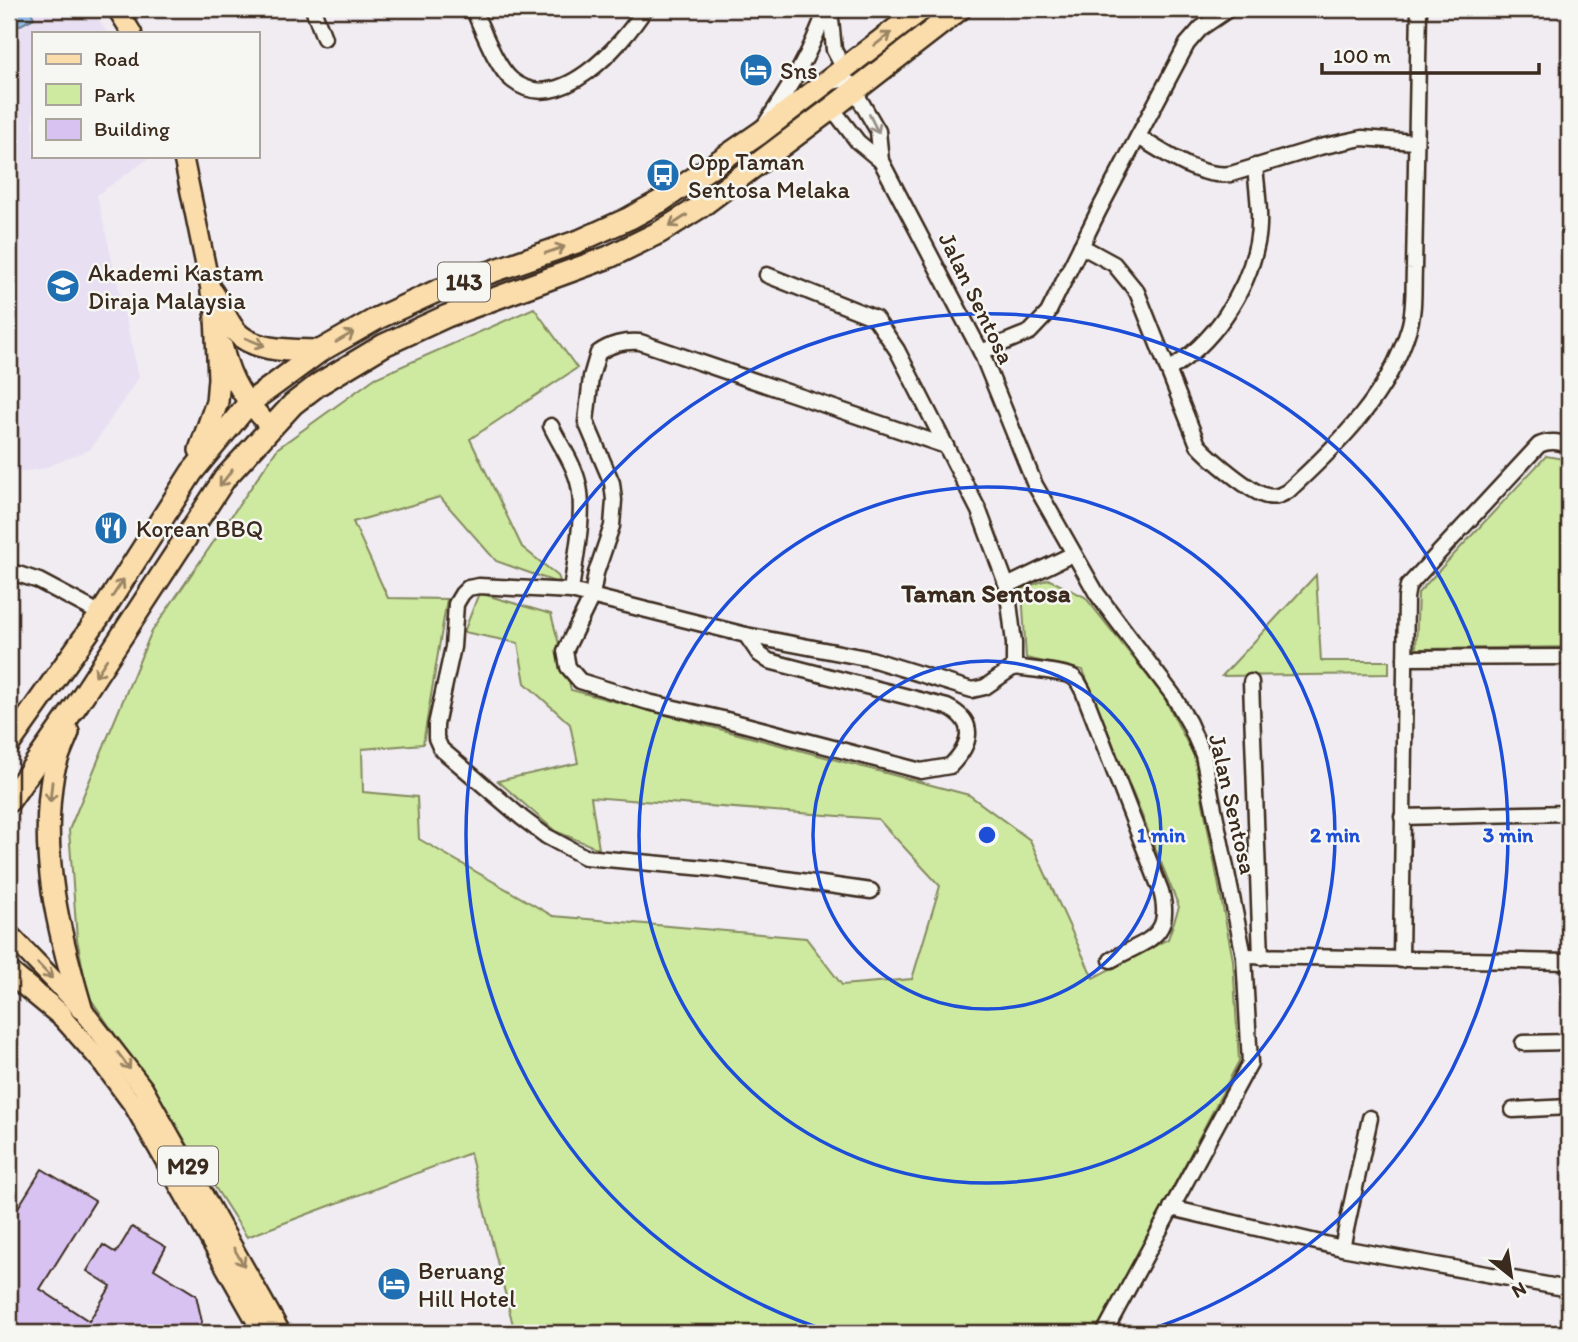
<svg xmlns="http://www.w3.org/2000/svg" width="1578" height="1342" font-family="Itim,sans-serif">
<rect width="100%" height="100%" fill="#f0ecf2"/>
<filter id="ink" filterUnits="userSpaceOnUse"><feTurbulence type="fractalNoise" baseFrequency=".0143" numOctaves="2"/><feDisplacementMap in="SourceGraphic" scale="14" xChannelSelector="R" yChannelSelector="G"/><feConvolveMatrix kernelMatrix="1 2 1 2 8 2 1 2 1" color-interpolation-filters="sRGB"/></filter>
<g filter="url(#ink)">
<polygon fill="#e8dff2" points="9,9 92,9 107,33 33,33 33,156 152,156 97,195 139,377 90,450 41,469 9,473"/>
<g fill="#cee9a0" stroke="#848a5f" stroke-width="2">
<polygon points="534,308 577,368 470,439 522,547 558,576 560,581 555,582 496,561 440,497 353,522 388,598 447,599 423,744 362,749 363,792 417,797 419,839 553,916 806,938 842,985 912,979 940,886 878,819 591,797 599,849 555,831 498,781 578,763 570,724 525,683 518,643 464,632 479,593 551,614 571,690 969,795 1030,840 1093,978 1168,939 1179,907 1083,670 1026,658 1022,589 1048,579 1085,597 1164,697 1194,756 1233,960 1239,1061 1097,1333 515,1333 470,1153 247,1237 148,1083 88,995 77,939 69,830 151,633 278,448 375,378"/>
<polygon points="1546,456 1569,460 1569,647 1416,649 1418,593"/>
<polygon points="1316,575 1321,661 1389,661 1389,674 1222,676"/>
</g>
<polygon fill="#90bdea" stroke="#6e8298" stroke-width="2" points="9,9 30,9 34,18 9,31"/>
<polygon fill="#d7c2f2" stroke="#3b2a1e" stroke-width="2" points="42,1169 95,1201 40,1289 89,1321 111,1286 87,1271 103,1245 116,1253 132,1227 166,1247 154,1269 196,1295 202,1322 194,1333 9,1333 9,1222"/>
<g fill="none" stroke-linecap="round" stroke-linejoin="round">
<defs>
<g id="minor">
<polyline points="313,9 324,38"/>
<path d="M473 9C482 28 496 67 512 80 558 118 622 45 645 9"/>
<polyline points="830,9 834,50 844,69"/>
<polyline points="828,83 842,80 850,83 878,131 881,161 981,352 1035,485 1097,594 1173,695 1189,723 1203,755 1244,956 1250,1063 1104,1333"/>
<polyline points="832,108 858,142 881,161"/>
<path d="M766 123C793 82 810 55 826 9"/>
<path d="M1138 137C1166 153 1198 178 1231 174L1320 147 1362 138 1415 142"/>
<path d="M1081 246 1114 264 1137 292 1198 445C1210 458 1251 493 1267 496 1276 498 1281 495 1288 491 1339 444 1389 395 1409 328 1415 309 1413 288 1414 269L1419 9"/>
<polyline points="767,275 875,318 897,350 979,511 1007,586 1014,643 1014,667 985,687 972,690 871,659 746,635 571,591 479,586 468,588 462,594 456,604 453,647 436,725 436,738 441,749 522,818 546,836 585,857 716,869 871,891"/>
<polyline points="981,352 1030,332 1048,313 1099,210 1187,44 1201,28 1229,9"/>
<path d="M1168 370C1212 345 1247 293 1257 243 1262 218 1257 191 1255 166"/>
<path d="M551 426C560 445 575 465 579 486 585 516 575 559 571 591"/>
<polyline points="9,571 39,581 101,614"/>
<polyline points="1007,586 1073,554"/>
<path d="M746 635 759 654 769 661 947 707C978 722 971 745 950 766L921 771 723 719 648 702 580 681 568 667 565 651 592 596 596 573 612 526 614 500 612 483 586 422 591 377 598 353C611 344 623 341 640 342L946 446"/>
<polyline points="1405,658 1569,657"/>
<path d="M1014 667C1026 669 1065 672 1073 677 1078 680 1080 686 1083 691L1161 891C1174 938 1146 940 1111 960"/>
<polyline points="1251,682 1261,957"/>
<polyline points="1402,817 1569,813"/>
<polyline points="1244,956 1569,962"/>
<path d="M1401 960 1406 598 1408 586 1539 445C1550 440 1558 442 1569 445"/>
<polyline points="1523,1043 1569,1042"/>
<polyline points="1513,1110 1569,1107"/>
<polyline points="1171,1208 1342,1248 1569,1289"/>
<polyline points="1342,1248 1370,1118"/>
</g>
<g id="major">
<polyline points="117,9 132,33"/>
<polyline points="183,156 214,306"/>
<path d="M223 347C233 386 244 398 270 427"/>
<polyline points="9,934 81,1008 143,1088 281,1333"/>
<polyline points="51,1005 100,1060 134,1106 263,1333"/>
</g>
<g id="highway">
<path d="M212 292C220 304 226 320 235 331 255 353 294 350 320 351"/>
<polyline points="200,450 217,402 219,378 216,317"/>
<path d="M68 732C63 745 56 759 53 773 39 854 58 930 81 1008"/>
<polyline points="9,744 101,614 192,472 249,403 320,351 378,318 437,291 579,241 630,218 661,201 760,133 922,9"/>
<polyline points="9,801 78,703 225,478 293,404 319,384 384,345 447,316 609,257 660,232 700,207 832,108 960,9"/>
<polyline points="9,972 61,1015"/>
</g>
</defs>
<use href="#minor" stroke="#3b2a1e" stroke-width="19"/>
<use href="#major" stroke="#3b2a1e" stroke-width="23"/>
<use href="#highway" stroke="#3b2a1e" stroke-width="26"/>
<use href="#minor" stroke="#f6f6f2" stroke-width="14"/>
<use href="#major" stroke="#faddab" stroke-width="18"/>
<use href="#highway" stroke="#faddab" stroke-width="21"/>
</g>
<defs><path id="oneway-shaft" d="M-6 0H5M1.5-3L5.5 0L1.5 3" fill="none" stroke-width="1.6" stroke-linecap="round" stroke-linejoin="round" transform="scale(1.75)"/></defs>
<g stroke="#9a8464">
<use href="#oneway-shaft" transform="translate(883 39) rotate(-37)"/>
<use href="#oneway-shaft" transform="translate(678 221) rotate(147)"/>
<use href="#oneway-shaft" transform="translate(555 250) rotate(-19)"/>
<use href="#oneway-shaft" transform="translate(345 337) rotate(-30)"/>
<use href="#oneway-shaft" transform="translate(255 342) rotate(22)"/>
<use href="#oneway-shaft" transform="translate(226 478) rotate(128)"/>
<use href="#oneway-shaft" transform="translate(118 588) rotate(-57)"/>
<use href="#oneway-shaft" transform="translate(101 668) rotate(123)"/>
<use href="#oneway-shaft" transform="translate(51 792) rotate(96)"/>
<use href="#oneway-shaft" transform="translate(45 971) rotate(46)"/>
<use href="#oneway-shaft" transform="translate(124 1061) rotate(54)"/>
<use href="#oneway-shaft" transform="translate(239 1257) rotate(60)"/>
</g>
<use stroke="#989088" href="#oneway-shaft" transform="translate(874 124) rotate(64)"/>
</g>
<g fill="none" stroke="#1d4ed8" stroke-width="3.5">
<circle cx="987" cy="835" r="174"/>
<circle cx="987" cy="835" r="348"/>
<path d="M835 1333A521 521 0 1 1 1139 1333"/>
</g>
<defs>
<symbol id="hotel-disc" viewBox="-11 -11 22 22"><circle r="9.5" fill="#1f6fb2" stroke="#f6f6f2"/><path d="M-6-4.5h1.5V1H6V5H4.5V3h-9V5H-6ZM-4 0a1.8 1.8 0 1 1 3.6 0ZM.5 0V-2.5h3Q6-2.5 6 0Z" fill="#fff"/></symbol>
<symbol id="bus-disc" viewBox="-11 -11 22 22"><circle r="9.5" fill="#1f6fb2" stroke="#f6f6f2"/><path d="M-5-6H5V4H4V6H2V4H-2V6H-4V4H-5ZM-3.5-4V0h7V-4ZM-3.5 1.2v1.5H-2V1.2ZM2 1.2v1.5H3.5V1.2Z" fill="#fff"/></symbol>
<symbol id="university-disc" viewBox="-11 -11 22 22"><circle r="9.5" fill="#1f6fb2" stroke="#f6f6f2"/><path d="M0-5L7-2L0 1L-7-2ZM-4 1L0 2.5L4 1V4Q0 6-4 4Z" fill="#fff"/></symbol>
<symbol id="restaurant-disc" viewBox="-11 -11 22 22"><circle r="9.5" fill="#1f6fb2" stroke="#f6f6f2"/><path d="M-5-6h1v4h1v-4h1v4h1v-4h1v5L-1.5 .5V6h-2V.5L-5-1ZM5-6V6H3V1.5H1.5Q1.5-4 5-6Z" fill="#fff"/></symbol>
</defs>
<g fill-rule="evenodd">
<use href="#hotel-disc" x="737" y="51" width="38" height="38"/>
<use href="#bus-disc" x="644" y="156" width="38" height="38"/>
<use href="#university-disc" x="44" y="267" width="38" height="38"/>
<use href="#restaurant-disc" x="92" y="509" width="38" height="38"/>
<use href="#hotel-disc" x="375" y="1265" width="38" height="38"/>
</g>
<g text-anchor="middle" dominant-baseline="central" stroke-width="5" stroke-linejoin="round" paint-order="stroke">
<g fill="#f6f6f2" stroke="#73675e" stroke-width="2">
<rect x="438" y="262.5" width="52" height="39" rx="5"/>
<rect x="158" y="1146.5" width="60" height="39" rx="5"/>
</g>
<g font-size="23" font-weight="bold" fill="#3b2a1e">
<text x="464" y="282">143</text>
<text x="188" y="1166">M29</text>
</g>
<g font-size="24" fill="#3b2a1e" stroke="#f6f6f2" text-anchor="start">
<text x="780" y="70">Sns</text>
<text x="688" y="161">Opp Taman<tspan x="688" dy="28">Sentosa Melaka</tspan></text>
<text x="88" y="272">Akademi Kastam<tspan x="88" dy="28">Diraja Malaysia</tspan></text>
<text x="136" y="528">Korean BBQ</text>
<text x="418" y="1270">Beruang<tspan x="418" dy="28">Hill Hotel</tspan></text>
</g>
<g font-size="24" fill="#3b2a1e" stroke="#f6f6f2">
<text transform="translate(977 298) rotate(64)">Jalan Sentosa</text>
<text transform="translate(1233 804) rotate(77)">Jalan Sentosa</text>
</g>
<g font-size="26" font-weight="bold" fill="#3b2a1e" stroke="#f6f6f2">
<text x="986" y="593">Taman Sentosa</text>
</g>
</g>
<circle cx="987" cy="835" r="10" fill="#1d4ed8" stroke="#f6f6f2" stroke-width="3.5"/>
<g font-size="21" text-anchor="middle" font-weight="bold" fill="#1d4ed8" stroke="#f6f6f2" stroke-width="5" stroke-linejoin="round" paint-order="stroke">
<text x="1161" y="842">1 min</text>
<text x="1335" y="842">2 min</text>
<text x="1508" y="842">3 min</text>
</g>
<rect width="1578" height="1342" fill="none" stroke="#f6f6f2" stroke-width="35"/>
<rect x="18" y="18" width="1543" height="1307" fill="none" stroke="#3b2a1e" stroke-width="2.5" filter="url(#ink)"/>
<rect x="32" y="32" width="228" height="126" fill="#f6f6f2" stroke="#aba49d" stroke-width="2"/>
<rect x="46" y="54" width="35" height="10" fill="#faddab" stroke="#aba49d" stroke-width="2"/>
<text x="94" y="66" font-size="21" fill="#3b2a1e">Road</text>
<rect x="46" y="84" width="35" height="21" fill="#cee9a0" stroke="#aba49d" stroke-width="2"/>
<text x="94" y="102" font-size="21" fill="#3b2a1e">Park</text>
<rect x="46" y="119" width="35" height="21" fill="#d7c2f2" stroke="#aba49d" stroke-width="2"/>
<text x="94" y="136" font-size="21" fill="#3b2a1e">Building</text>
<g transform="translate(1511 1276) rotate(150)" stroke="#f6f6f2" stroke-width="5" paint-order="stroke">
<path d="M0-5L12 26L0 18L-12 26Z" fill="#3b2a1e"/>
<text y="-10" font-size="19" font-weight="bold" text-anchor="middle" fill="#3b2a1e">N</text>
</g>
<path d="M1322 63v10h217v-10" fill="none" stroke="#3b2a1e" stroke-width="3.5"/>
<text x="1333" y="63" font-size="21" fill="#3b2a1e" stroke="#f6f6f2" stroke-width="5" paint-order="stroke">100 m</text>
</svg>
